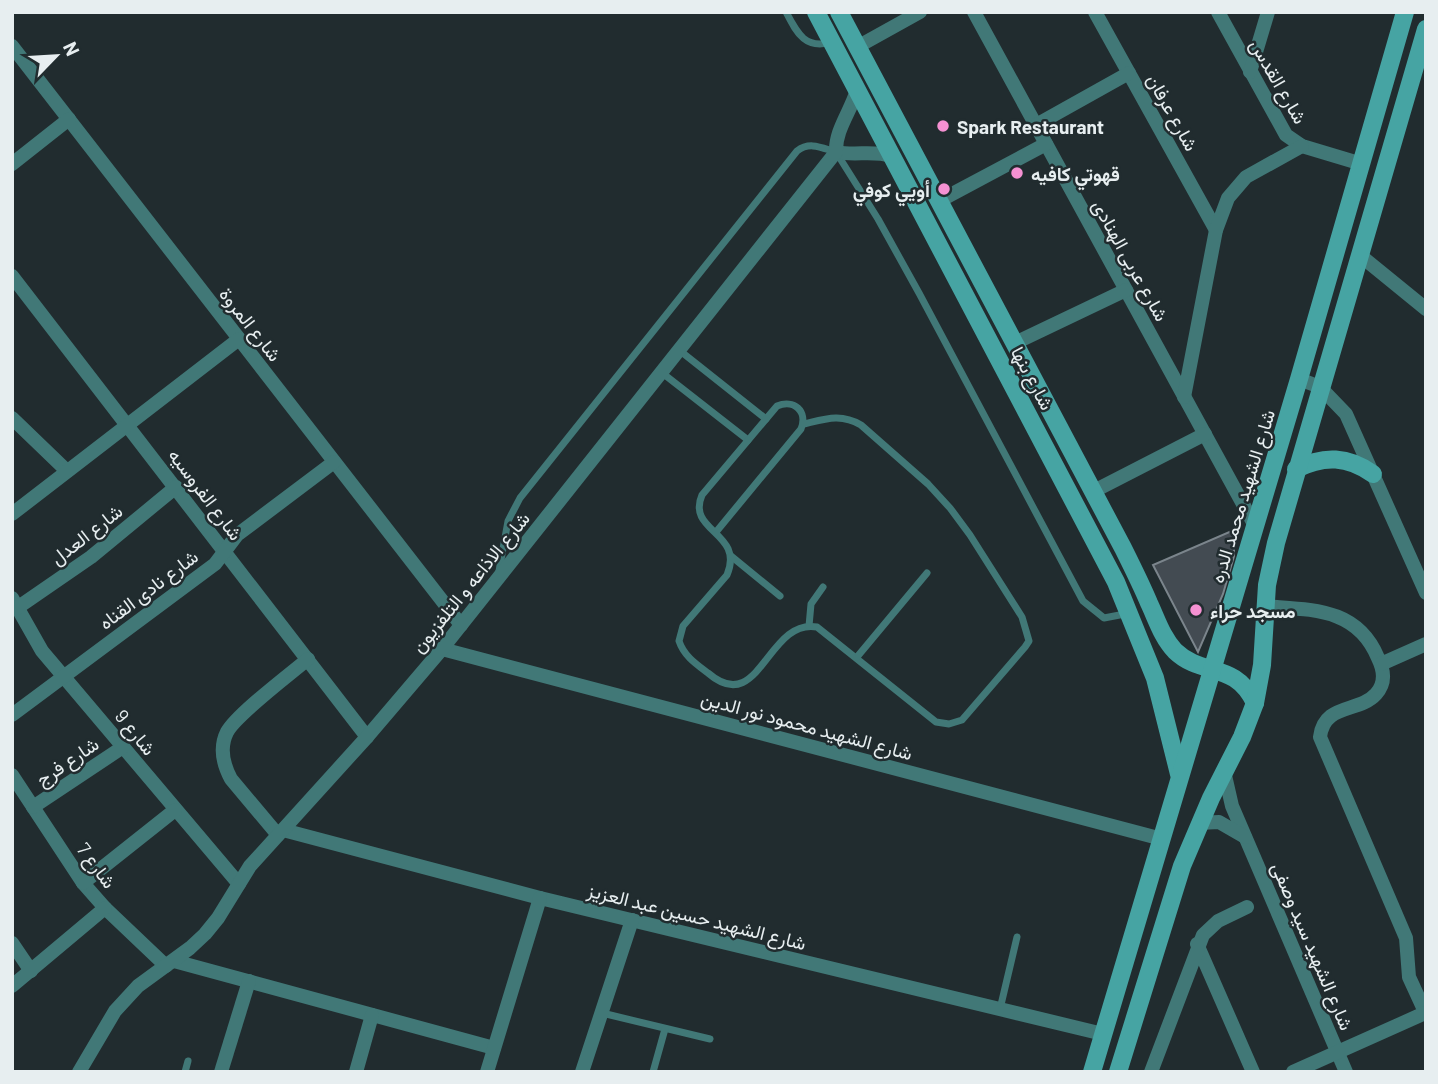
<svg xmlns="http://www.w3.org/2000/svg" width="1438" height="1084" font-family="Barlow,Vazirmatn,sans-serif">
<rect width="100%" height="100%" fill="#212c2f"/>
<polygon fill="#434b52" stroke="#7b858c" stroke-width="2" points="1234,530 1234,556 1223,594 1198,652 1153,565"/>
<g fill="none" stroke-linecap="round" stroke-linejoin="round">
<g stroke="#417877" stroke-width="7">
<path d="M786 12C797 33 805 50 832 42"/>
<polyline points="679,350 766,419"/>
<polyline points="661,372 748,440"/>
<path d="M716 532 801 429C808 411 794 399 777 406L702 495C686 532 745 532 727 575L683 626 679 641C684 656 696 664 708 673 760 718 767 618 817 627L936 722 949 724 962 720 1025 647 1029 641 1022 617 970 535 950 508 928 484 861 425C841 413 825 419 804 424"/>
<polyline points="731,556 780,596"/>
<path d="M499 571 508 521 520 498 797 151C810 141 822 148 836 152L878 219 919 293 1083 601 1104 618 1130 613"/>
<polyline points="809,626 811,604 823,587"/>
<polyline points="857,657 927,573"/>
<polyline points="1000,1009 1017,937"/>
<polyline points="602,1013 710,1039"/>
<polyline points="185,1072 188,1061"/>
<polyline points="653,1072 665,1029"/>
</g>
<g stroke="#417877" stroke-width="14">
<polyline points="974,12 1255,526"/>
<polyline points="1095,12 1216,230"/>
<polyline points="1218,12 1286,135 1302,146 1362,164"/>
<polyline points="12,46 461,625"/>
<polyline points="857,47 920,12"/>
<polyline points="1250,72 1268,12"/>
<polyline points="1036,125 1129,73"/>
<path d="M836 152C856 156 872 150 892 156"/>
<polyline points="12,164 69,119"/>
<polyline points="939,201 1046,144"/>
<polyline points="1361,256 1426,309"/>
<polyline points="12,276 367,737"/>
<polyline points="1015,343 1126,290"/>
<polyline points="1299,379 1320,387 1346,414 1426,593"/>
<polyline points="1184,397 1216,230 1228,198 1246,177 1302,146"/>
<polyline points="12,418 67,471"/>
<polyline points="1094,491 1205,434"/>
<polyline points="12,514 239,339"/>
<polyline points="12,598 42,651 239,884"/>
<path d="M1264 606C1311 610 1357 607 1378 658 1384 670 1386 683 1376 694 1359 713 1324 703 1320 737L1406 938 1409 977 1426 1014"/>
<polyline points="17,608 91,557 176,487"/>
<polyline points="442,649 1162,839"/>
<polyline points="1381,664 1426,644"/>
<polyline points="12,715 215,564 237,535 334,462"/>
<polyline points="1224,771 1232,806 1346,1072"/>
<polyline points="12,775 83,883 105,908 166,966"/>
<polyline points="33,807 123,747"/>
<polyline points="1199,823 1219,822 1245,837"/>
<polyline points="283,830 540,898 1103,1034"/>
<path d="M278 835 231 779C223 764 219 748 227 732 237 714 289 675 308 659"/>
<polyline points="83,883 175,810"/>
<polyline points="12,943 31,971"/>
<polyline points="1197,944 1253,1072"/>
<polyline points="174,961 494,1048"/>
<polyline points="12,986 105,908"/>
<path d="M79 1072 115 1011 138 986 190 948 205 934 218 918 250 866 367 737 442 649 836 152C835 130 851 111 857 90"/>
<polyline points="221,1072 249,981"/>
<polyline points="356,1072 372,1015"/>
<polyline points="487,1072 540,898"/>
<polyline points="582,1072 632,920"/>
<polyline points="1151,1072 1203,935 1218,921 1247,907"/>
<polyline points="1293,1072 1425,1013"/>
</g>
<g stroke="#46a4a3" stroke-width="18">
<polyline points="816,12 1116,582 1155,678 1179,774"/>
<path d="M839 12 1123 548C1132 566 1141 584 1149 603 1157 620 1162 637 1175 651 1202 677 1235 661 1255 703"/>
<path d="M1296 469C1324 455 1348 456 1373 474"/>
<polyline points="1092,1072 1299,379 1405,12"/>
<polyline points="1118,1072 1182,866 1211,798 1242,737 1255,703 1262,665 1267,585 1276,543 1426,29"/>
</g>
</g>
<g fill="#f591d2" stroke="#212c2f" stroke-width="2.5">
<circle cx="943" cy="126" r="7"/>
<circle cx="1017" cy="173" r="7"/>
<circle cx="944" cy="189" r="7"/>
<circle cx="1196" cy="610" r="7"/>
</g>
<g text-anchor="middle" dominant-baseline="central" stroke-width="5" stroke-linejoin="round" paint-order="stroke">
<g font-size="19" fill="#e7eef0" stroke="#212c2f">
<text transform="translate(1279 81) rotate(60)">شارع القدس</text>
<text transform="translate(1173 112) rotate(61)">شارع عرفان</text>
<text transform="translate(1131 260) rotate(61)">شارع عربى الهنادى</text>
<text transform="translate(251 324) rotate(52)">شارع المروة</text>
<text transform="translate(1033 378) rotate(62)">شارع بنها</text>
<text transform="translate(206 494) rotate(53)">شارع الفروسيه</text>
<text transform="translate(1242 496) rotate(-73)">شارع الشهيد محمد الدره</text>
<text transform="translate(86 534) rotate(-38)">شارع العدل</text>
<text transform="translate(470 582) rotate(-51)">شارع الاذاعه و التلفزيون</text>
<text transform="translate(148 589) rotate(-37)">شارع نادى القناه</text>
<text transform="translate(807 725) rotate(15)">شارع الشهيد محمود نور الدين</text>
<text transform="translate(136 732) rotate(51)">شارع 9</text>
<text transform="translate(67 761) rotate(-34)">شارع فرج</text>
<text transform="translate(97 865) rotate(53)">شارع 7</text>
<text transform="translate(697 916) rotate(14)">شارع الشهيد حسين عبد العزيز</text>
<text transform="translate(1313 946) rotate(67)">شارع الشهيد سيد وصفى</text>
</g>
<g font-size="19" font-weight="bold" fill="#e7eef0" stroke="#212c2f" text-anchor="start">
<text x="957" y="126">Spark Restaurant</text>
<text x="1031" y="173">قهوتي كافيه</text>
<text x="930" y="189" text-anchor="end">أويي كوفي</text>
<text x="1210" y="610">مسجد حراء</text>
</g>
</g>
<rect width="1438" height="1084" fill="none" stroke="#e7eef0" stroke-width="28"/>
<g transform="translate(56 56) rotate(65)" stroke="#212c2f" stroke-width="5" paint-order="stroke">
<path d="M0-5L12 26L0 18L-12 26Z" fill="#e7eef0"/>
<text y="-10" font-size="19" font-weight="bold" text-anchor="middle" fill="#e7eef0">N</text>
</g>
</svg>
